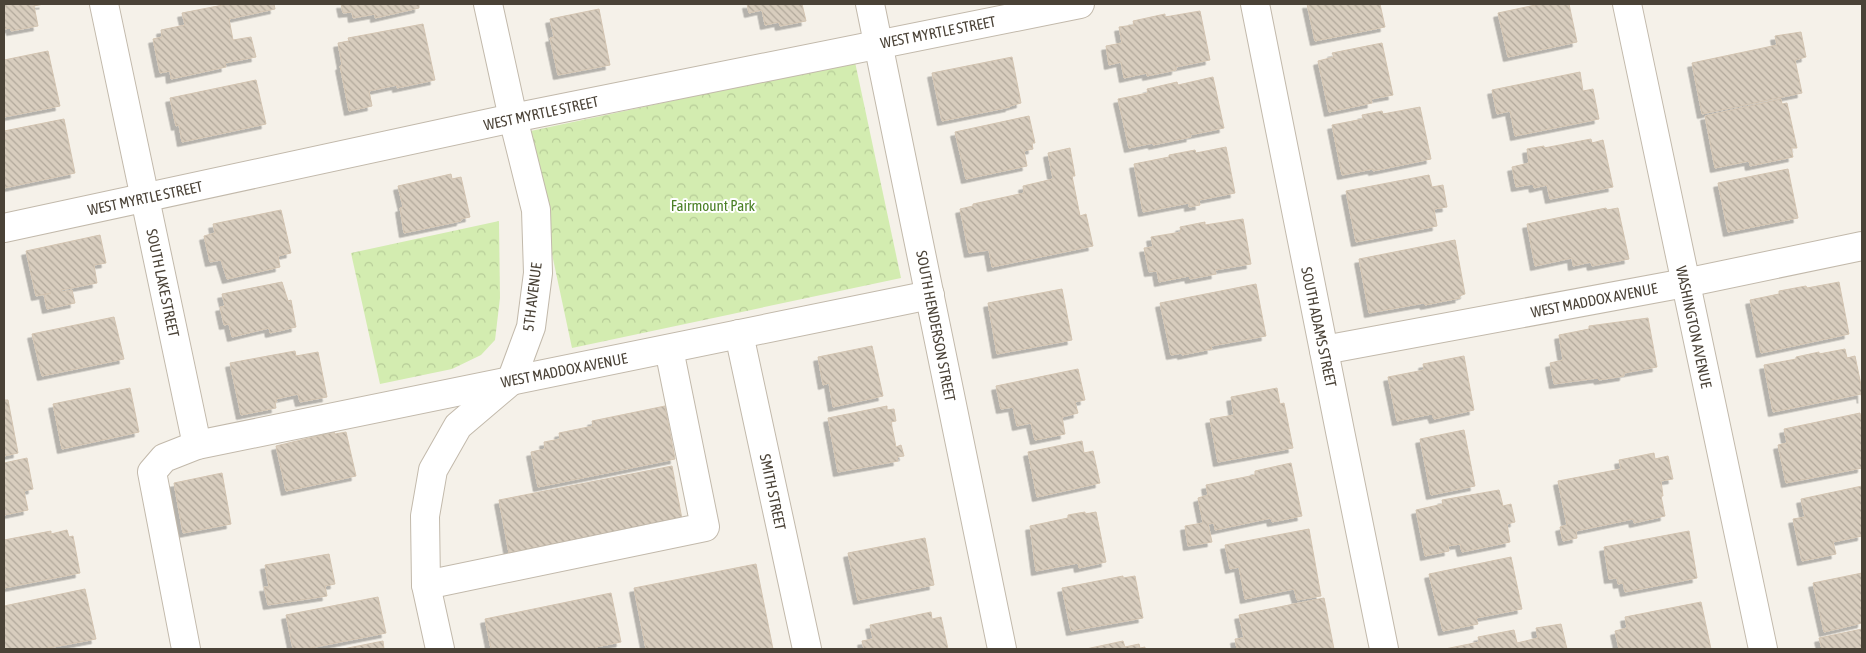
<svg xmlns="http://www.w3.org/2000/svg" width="1866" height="653" font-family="'Asap Condensed',sans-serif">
<defs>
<pattern id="park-crowns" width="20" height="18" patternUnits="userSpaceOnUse" patternTransform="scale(1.25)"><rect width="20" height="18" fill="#d3ecb0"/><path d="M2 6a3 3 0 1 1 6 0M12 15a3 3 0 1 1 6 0" fill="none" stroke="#b7cc98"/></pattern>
<pattern id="building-back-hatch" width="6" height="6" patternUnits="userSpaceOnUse" patternTransform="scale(1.25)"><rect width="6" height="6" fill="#d8cdbe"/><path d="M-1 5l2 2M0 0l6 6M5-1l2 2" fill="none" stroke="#b1a89b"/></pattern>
<filter id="shadow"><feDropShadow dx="-4.5" dy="4.5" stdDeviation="0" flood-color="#0004"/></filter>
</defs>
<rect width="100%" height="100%" fill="#f5f1e9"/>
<g fill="url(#park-crowns)">
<polygon points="855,62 901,278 572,348 526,132"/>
<polygon points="499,221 500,298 495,340 481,355 452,369 380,384 351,253"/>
</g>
<g fill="url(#building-back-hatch)" stroke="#d3c4b1" filter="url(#shadow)">
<polygon points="4,4 44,4 34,6 38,26 11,31 11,28 4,29"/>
<polygon points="228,4 274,4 275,9 229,19 233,40 251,37 256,57 225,63 226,67 171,79 170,71 160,73 153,39 162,37 161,30 185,25 182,13"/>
<polygon points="341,4 419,4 419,8 375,18 375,14 353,18 352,12 343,13"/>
<polygon points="747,4 802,4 806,21 780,26 779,22 765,25 762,10 749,13"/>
<polygon points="1307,4 1380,4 1385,27 1315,41"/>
<polygon points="1540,4 1569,4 1577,42 1508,57 1498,13"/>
<polygon points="599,9 610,65 558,75 550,38 554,37 550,19"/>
<polygon points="1200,11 1210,60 1176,67 1176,70 1147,76 1147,73 1124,78 1121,62 1109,65 1106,46 1122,43 1119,27 1134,25 1133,21 1165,14 1165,17"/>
<polygon points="423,24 435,80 397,88 397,85 369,91 372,106 349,111 340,66 342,65 338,43 349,41 348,38"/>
<polygon points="1801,32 1806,57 1795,60 1802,93 1702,114 1692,63 1777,45 1775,36"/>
<polygon points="1382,43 1393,95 1371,99 1372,103 1329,112 1318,61 1334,57 1332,53"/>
<polygon points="48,51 60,106 4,117 4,60"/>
<polygon points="1012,57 1021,103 1010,106 1010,107 942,121 932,73"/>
<polygon points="1580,72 1583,91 1593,89 1599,119 1515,136 1510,111 1497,114 1492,90"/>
<polygon points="1213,77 1224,128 1190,135 1191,137 1153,145 1153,143 1129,148 1118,99 1148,93 1147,89 1177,82 1178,85"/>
<polygon points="256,80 266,124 182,142 179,125 176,126 170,98"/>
<polygon points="1781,99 1782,104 1787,103 1797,148 1791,148 1793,157 1750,166 1749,161 1715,168 1705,116"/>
<polygon points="1420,107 1431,159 1373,171 1373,169 1342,175 1332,125 1363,119 1362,115 1382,111 1383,114"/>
<polygon points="1029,116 1035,143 1032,143 1033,149 1024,151 1027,166 966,179 955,132"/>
<polygon points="64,119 75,173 4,188 4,131"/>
<polygon points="1591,139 1592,143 1603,140 1613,187 1550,199 1547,185 1534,188 1533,184 1516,187 1512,167 1529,163 1527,149 1544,146 1544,148"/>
<polygon points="1226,147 1235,193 1199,200 1200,205 1189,207 1189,203 1143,212 1134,164 1169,157 1169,155 1195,150 1196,153"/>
<polygon points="1070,148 1075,176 1072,176 1080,216 1086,214 1093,246 992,267 989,250 969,253 960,209 973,206 973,204 1024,193 1023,186 1053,179 1048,153"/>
<polygon points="1788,169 1798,218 1728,232 1718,183"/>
<polygon points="451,174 452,179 461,177 470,217 461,219 461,221 404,233 400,208 403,207 398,186"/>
<polygon points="1429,175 1432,187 1443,185 1447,207 1434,209 1437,226 1356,242 1346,191"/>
<polygon points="1606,208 1607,210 1618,208 1629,259 1592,266 1591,262 1573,266 1572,258 1535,266 1527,224"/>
<polygon points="281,210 291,253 278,256 280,267 227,279 221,260 210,262 204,236 215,233 213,224"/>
<polygon points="1243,219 1251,264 1215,270 1216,274 1190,279 1189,276 1159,282 1157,271 1149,272 1144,248 1153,247 1151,237 1181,232 1180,227 1205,222 1205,225"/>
<polygon points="100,235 106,263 94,265 97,283 61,290 62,292 72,290 75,303 47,309 44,295 51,293 36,296 26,251"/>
<polygon points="1455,240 1465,294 1459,296 1460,298 1425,305 1424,303 1369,313 1359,259"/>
<polygon points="282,282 288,301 291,300 296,327 270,333 269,328 232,337 229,324 224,325 220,307 225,306 222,294"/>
<polygon points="1839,282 1849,334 1761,353 1750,300 1779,294 1779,291 1806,286 1807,288"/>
<polygon points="1256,284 1266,336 1211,346 1212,349 1182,355 1182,353 1171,355 1160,303"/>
<polygon points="1062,289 1072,340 997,354 988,303"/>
<polygon points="114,317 124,359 42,376 32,334"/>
<polygon points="1648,318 1657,367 1624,373 1624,376 1599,380 1598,378 1554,384 1550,363 1563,360 1559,335 1589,329 1589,326"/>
<polygon points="872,346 883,396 833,407 829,383 823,385 818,357"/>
<polygon points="1845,349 1847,358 1855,356 1862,390 1862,399 1861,394 1773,412 1764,365 1796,359 1796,357 1819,352 1819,354"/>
<polygon points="295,351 296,356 318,352 327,397 300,402 298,394 276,399 277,402 275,402 276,408 241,415 230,363"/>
<polygon points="1464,356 1474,410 1434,419 1432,414 1397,421 1388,377 1424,370 1423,364"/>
<polygon points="1078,369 1085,400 1075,402 1078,413 1062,417 1065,434 1035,440 1031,423 1017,426 1013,407 1001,409 996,386"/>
<polygon points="130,388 139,432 62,449 53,404"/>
<polygon points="1277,388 1280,404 1284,403 1293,448 1218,462 1210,419 1234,415 1231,397"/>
<polygon points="4,400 8,400 18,453 4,456"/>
<polygon points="665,406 675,459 538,487 531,452 545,449 544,442 560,439 559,433 593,426 592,421"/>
<polygon points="887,406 887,410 894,409 896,421 891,422 896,447 901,445 904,456 897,457 898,461 838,472 828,418"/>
<polygon points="1860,413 1862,424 1862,468 1786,483 1778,445 1787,443 1784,429"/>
<polygon points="1464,430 1475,486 1431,495 1420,439"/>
<polygon points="334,432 335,434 346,432 356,476 286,491 276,446"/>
<polygon points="1082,441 1084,453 1093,451 1100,483 1037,497 1028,452"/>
<polygon points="1654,453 1655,459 1668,456 1673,479 1661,481 1663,496 1661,496 1665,516 1634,523 1633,519 1576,531 1577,538 1563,541 1560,527 1567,525 1558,481 1621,469 1619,460"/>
<polygon points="27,458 33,489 24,491 28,510 4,515 4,463"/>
<polygon points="1291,463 1302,516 1272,522 1271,518 1215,530 1214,523 1208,524 1212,542 1188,546 1185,526 1203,523 1198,498 1208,495 1206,485 1255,475 1255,471"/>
<polygon points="672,466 682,519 509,553 499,500"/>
<polygon points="222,473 231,524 183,533 174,483"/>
<polygon points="1862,486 1862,536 1833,542 1836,554 1802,561 1793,519 1805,517 1801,499"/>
<polygon points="1499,490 1503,506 1511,504 1515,522 1507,524 1510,542 1462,552 1460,544 1448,546 1449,551 1425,556 1416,510 1443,504 1442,500"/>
<polygon points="1085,512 1085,514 1096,512 1106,562 1079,568 1078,563 1036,571 1030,526 1068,518 1068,515"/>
<polygon points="1309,529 1321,596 1297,600 1294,589 1245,599 1239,567 1230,569 1225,545"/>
<polygon points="67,530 69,537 73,536 80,573 4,588 4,540 51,531 51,534"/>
<polygon points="1689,531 1697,578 1625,592 1623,583 1618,584 1617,578 1609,579 1604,547"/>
<polygon points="925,538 934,585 858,600 848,553"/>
<polygon points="329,554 335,584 325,586 327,596 268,605 264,587 269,587 265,565"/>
<polygon points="1511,557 1522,609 1476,618 1478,624 1443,631 1429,574"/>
<polygon points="756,564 773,649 646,649 634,588"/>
<polygon points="1862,573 1862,623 1824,632 1813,583"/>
<polygon points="1123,576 1123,578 1135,576 1143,618 1071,631 1062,588"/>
<polygon points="85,589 96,639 43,649 4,649 4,606"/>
<polygon points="611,593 621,642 596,647 596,649 491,649 485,619"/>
<polygon points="378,597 386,633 305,649 293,649 286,615"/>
<polygon points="1324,598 1334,649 1237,649 1235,639 1244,638 1239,615"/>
<polygon points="1701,602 1711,649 1619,649 1615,631 1627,628 1625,617"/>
<polygon points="931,612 932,619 941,617 948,649 864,649 862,641 873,639 870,625"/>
<polygon points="1561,624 1567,649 1445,649 1479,642 1478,637 1514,630 1517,643 1538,638 1536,628"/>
<polygon points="1862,629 1862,649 1822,649 1819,638"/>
<polygon points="383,641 384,649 343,649"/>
<polygon points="1123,641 1125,647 1139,644 1140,648 1145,647 1145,649 1086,649"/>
</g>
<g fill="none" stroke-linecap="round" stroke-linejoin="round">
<defs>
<g id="minor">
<polyline points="104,4 197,445"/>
<polyline points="870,4 1002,649"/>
<path d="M1255 4C1296 219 1341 434 1384 649"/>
<polyline points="1627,4 1763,649"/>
<polyline points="4,228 513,118 1080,4"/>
<polyline points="739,334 807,649"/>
<polyline points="1324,350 1685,283 1862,246"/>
<polyline points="426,585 705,527 669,349"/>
<polyline points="186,649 152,472 164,458 197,445 930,295"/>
<polyline points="440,649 426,585 425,516 433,470 458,426 511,381 531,327 538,273 536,210 513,118 488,4"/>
</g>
</defs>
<use href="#minor" stroke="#c2b9ab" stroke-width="30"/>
<use href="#minor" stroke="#fff" stroke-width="28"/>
</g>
<g text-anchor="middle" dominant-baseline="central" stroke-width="4" stroke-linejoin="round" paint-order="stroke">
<g font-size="15" fill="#4a4237" stroke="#fff">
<text transform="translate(938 32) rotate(-11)">WEST MYRTLE STREET</text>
<text transform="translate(541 113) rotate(-12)">WEST MYRTLE STREET</text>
<text transform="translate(145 198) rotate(-12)">WEST MYRTLE STREET</text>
<text transform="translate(163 283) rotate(78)">SOUTH LAKE STREET</text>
<text transform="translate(532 297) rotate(-83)">5TH AVENUE</text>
<text transform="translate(1594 300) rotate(-11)">WEST MADDOX AVENUE</text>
<text transform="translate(936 326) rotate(79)">SOUTH HENDERSON STREET</text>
<text transform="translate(1319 327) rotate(78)">SOUTH ADAMS STREET</text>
<text transform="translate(1694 327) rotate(78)">WASHINGTON AVENUE</text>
<text transform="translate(564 370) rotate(-11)">WEST MADDOX AVENUE</text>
<text transform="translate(773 492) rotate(78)">SMITH STREET</text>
</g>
<g font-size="15" fill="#4b8026" stroke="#fff">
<text x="713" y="205">Fairmount Park</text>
</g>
</g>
<rect width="1866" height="653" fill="none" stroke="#4a4237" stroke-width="10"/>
</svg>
